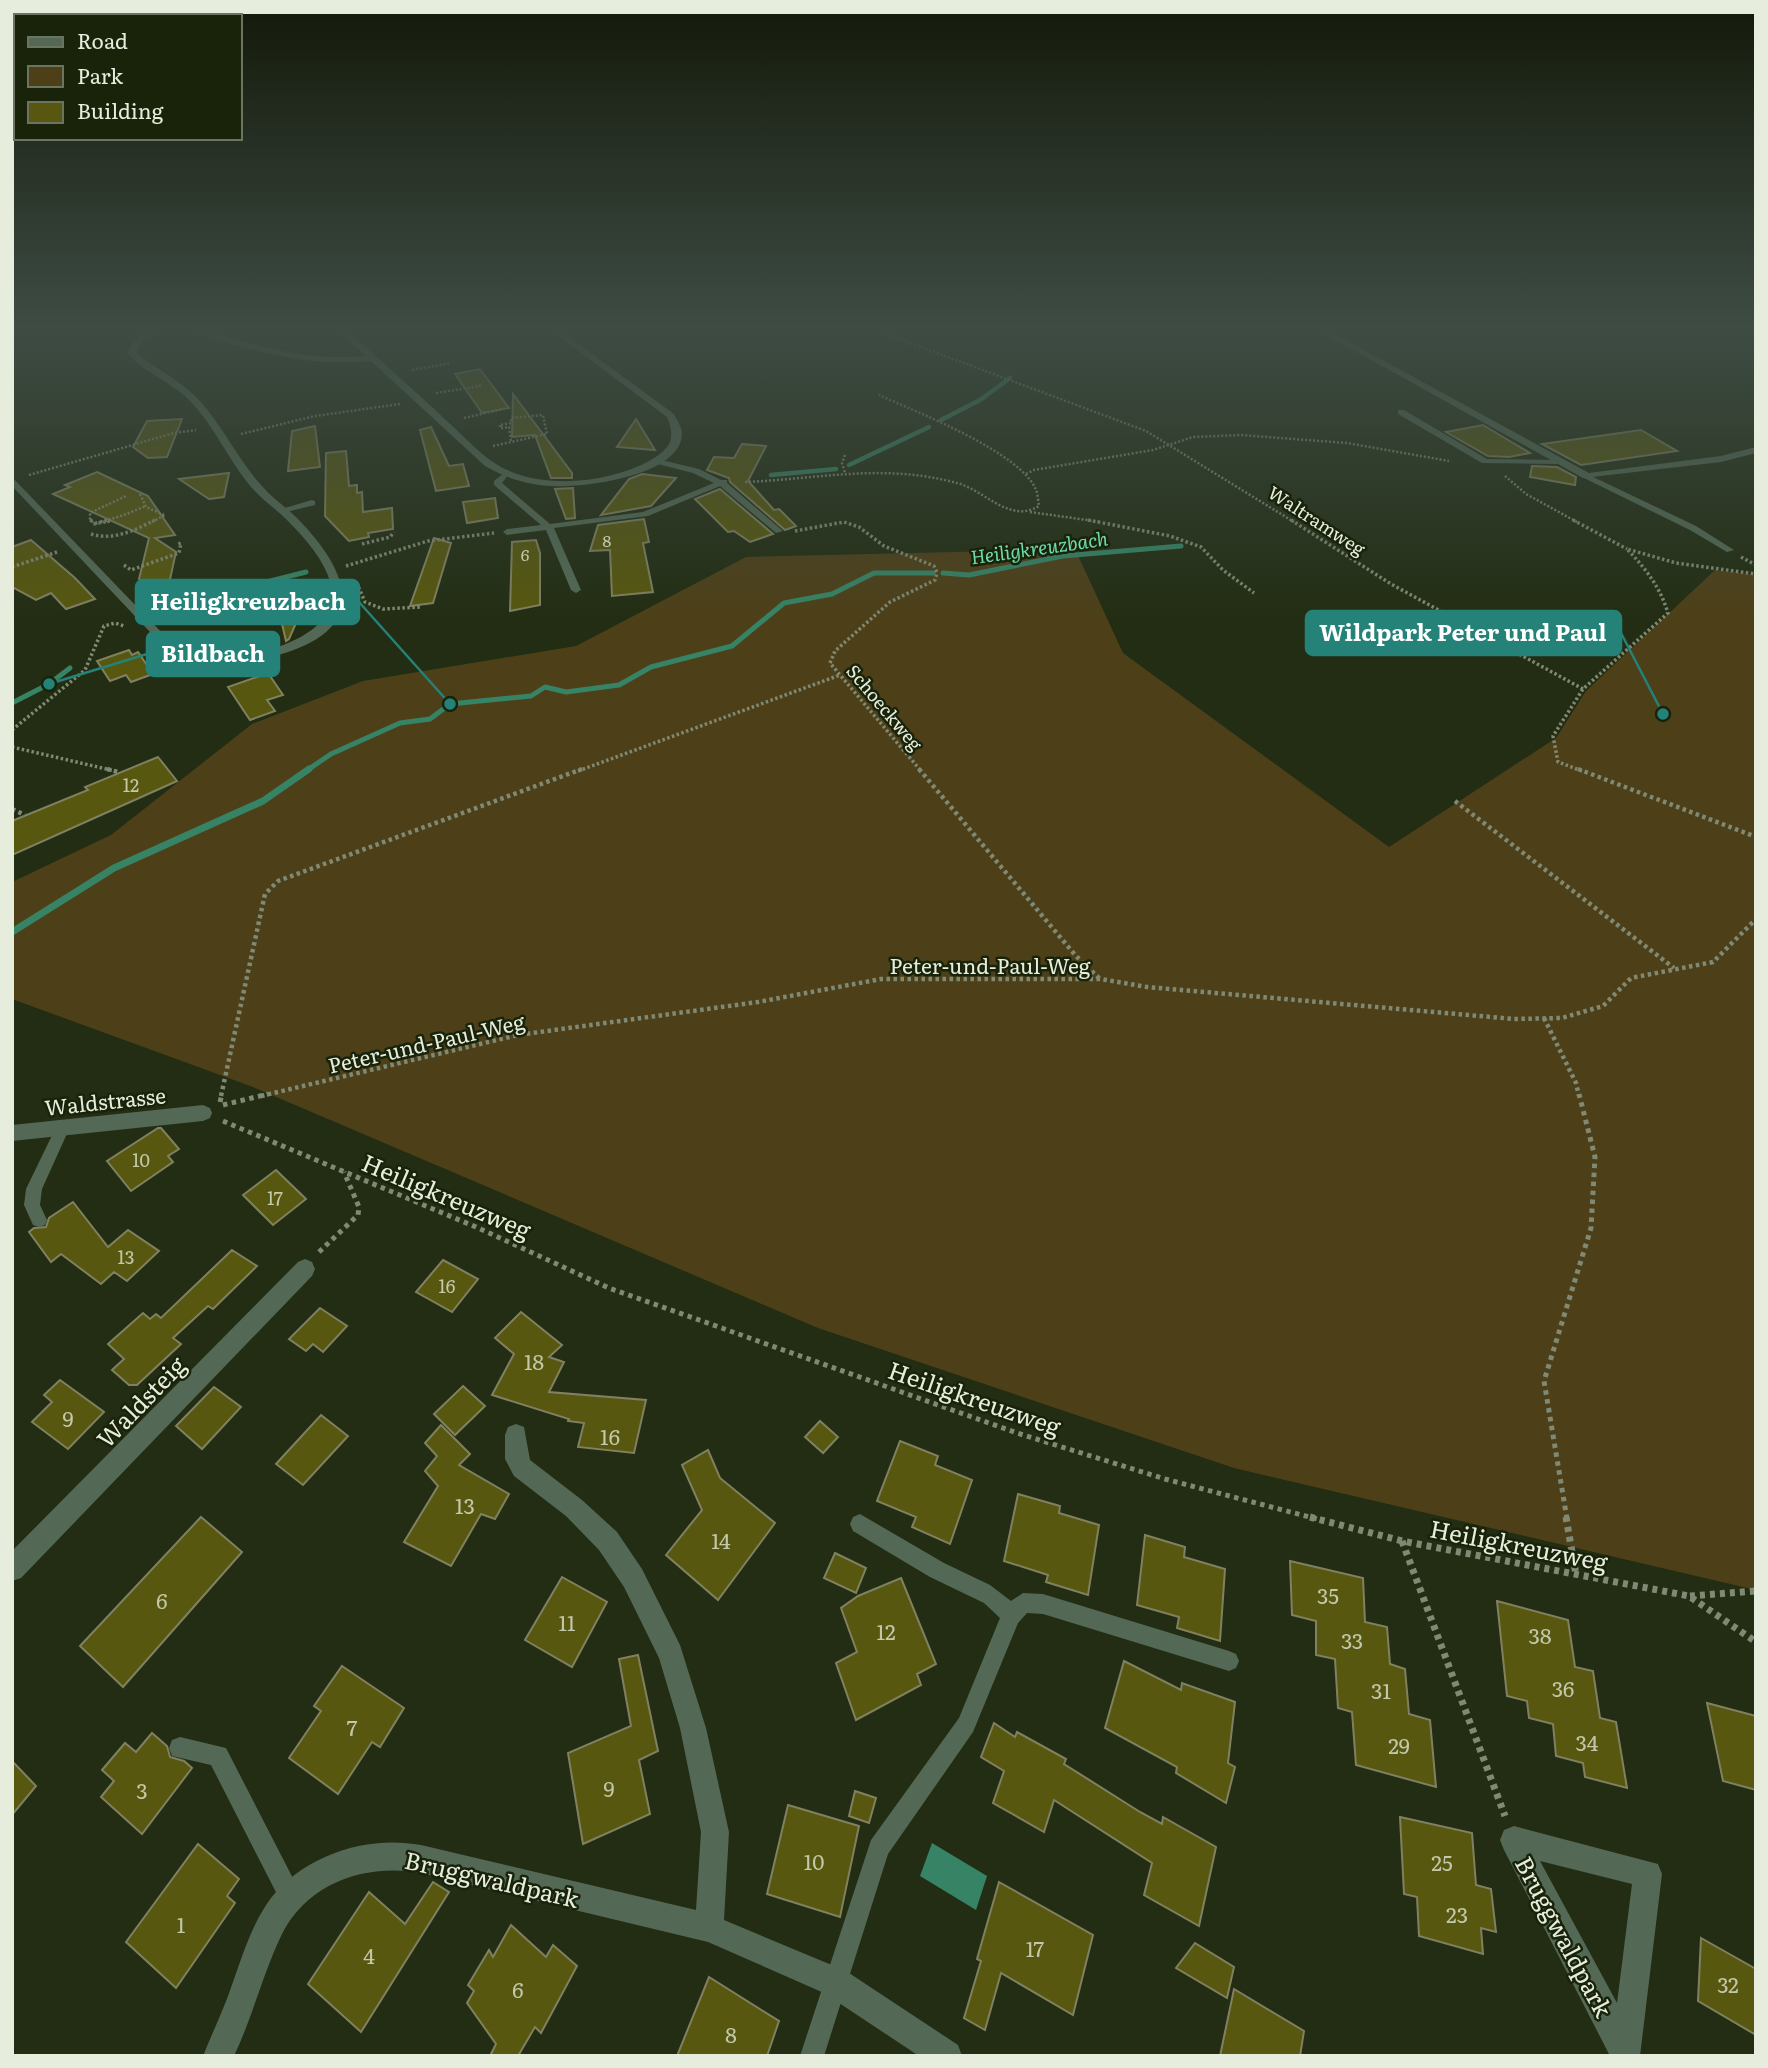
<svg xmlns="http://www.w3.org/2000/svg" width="1768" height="2068" font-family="Literata,serif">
<rect width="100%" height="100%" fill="#222d13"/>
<polygon fill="#4d4019" points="1075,549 1123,653 1389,847 1556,738 1586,691 1715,570 1756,575 1756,1590 1234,1468 818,1328 253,1087 12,999 12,882 111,835 252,724 363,681 576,646 746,557"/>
<polygon fill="#378366" points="932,1843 987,1876 976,1910 920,1876"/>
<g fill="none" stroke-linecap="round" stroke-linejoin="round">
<g stroke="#378366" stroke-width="4.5">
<polyline points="941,420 980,400 1010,378"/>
<polyline points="849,465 929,427"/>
<polyline points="771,475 836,469"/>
</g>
<g stroke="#378366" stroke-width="5">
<polyline points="943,573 969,575 1063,556 1181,546"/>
<polyline points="177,618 239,589 306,572"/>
<polyline points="12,703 49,684 70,668"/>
<polyline points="306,771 331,754 400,723 430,719 450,704 531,696 545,687 566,692 619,685 651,667 732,646 784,603 832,594 874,573 933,573"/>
</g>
<polyline stroke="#378366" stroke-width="7" points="12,932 114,868 263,801 309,769"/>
</g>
<g fill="#57570f" stroke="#808161" stroke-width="2">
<polygon points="480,369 509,408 482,413 455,374"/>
<polygon points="513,394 572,473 572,478 551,478 535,435 512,437"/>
<polygon points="182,419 167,457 148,458 133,447 147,421"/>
<polygon points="636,419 655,450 617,447"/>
<polygon points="1483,425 1493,431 1530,453 1509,457 1488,456 1446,432"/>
<polygon points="315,426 320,467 288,471 292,431"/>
<polygon points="431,427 449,466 463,464 469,486 436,491 420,430"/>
<polygon points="1641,430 1677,451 1581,465 1542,444"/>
<polygon points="742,444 766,446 748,481 774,510 779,509 796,526 785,530 730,482 729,478 707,470 714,457 734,458"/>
<polygon points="346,451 349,486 357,485 357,493 362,492 363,512 392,508 393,529 368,533 369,537 349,541 325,516 326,453"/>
<polygon points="1532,466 1557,467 1576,477 1575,485 1530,477"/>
<polygon points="97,472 148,496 175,535 155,538 176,552 169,584 152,588 139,579 149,538 53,494 70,487 65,485"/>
<polygon points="229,473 224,497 209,499 179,479"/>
<polygon points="642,474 676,478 651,506 601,515 629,479"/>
<polygon points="573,488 575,518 566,519 555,489"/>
<polygon points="720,489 773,534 750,542 734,531 728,532 695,499"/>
<polygon points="495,498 498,518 467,523 463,502"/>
<polygon points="644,519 649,542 643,543 653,592 612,596 610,550 590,551 598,525"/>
<polygon points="434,538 451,543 433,603 410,606"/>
<polygon points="31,540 75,578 95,599 66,609 51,593 36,600 12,587 12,547"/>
<polygon points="536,540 540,553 540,605 510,611 512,542"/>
<polygon points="306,600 289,639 286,641 277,602"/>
<polygon points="129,650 132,655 138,652 153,674 131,682 126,675 110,681 97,661"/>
<polygon points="268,673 283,695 267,700 275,711 250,720 228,687"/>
<polygon points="158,757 177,781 12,855 12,821 88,790 85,787"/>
<polygon points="158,1128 161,1128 179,1149 168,1156 173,1162 131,1191 107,1161"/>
<polygon points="276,1170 306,1199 273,1225 243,1195"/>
<polygon points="73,1202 108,1247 128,1230 159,1251 127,1281 114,1272 101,1284 61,1254 51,1262 29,1232 34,1228 46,1227 49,1218"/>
<polygon points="232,1250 257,1266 213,1309 208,1306 173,1338 181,1344 137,1385 129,1385 112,1370 124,1359 108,1344 143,1313 150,1319 156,1314 161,1318"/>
<polygon points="443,1260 478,1279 452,1312 416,1292"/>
<polygon points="320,1308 347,1326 323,1352 313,1344 306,1351 289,1339"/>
<polygon points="521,1312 562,1345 549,1357 564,1362 549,1392 646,1400 634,1453 578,1447 584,1423 568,1421 569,1419 492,1395 514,1354 495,1338"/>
<polygon points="60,1380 104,1412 68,1449 32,1422 52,1402 44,1395"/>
<polygon points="463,1386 485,1406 455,1435 434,1414"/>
<polygon points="214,1387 241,1407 202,1449 176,1426"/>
<polygon points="321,1415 348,1436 303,1485 276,1464"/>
<polygon points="820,1421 838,1437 823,1453 805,1437"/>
<polygon points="441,1425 470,1454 459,1465 509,1494 495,1519 481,1514 451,1566 404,1542 438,1486 425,1471 437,1456 425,1443"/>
<polygon points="900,1441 938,1456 935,1465 972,1480 950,1544 912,1527 916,1517 877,1501"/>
<polygon points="708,1450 720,1478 775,1523 718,1600 666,1555 702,1510 682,1465"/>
<polygon points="1018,1494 1060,1506 1059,1513 1099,1525 1088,1595 1046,1582 1048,1575 1004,1561"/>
<polygon points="201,1517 242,1552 123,1687 80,1646"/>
<polygon points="1145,1535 1185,1547 1184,1557 1225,1569 1220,1641 1177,1628 1179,1617 1137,1605"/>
<polygon points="835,1553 866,1568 856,1593 824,1578"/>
<polygon points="1290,1561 1363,1578 1365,1622 1387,1627 1390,1664 1405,1669 1409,1714 1430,1720 1436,1787 1356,1765 1352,1712 1338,1708 1335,1659 1316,1655 1316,1621 1292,1615"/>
<polygon points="562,1577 607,1602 572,1667 525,1640"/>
<polygon points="901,1578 936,1664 917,1674 921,1685 856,1720 836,1663 857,1652 841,1608 858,1596"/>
<polygon points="1497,1601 1568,1620 1575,1667 1593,1671 1600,1718 1616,1722 1627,1788 1585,1777 1583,1763 1556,1756 1553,1724 1529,1718 1527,1701 1507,1696"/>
<polygon points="638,1655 658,1751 639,1760 650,1814 583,1844 568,1753 631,1726 619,1659"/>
<polygon points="1124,1661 1181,1690 1182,1683 1235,1702 1228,1763 1235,1767 1226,1803 1176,1773 1177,1767 1105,1728"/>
<polygon points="342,1666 404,1708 380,1747 372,1742 338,1794 289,1758 321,1711 314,1706"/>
<polygon points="1707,1703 1756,1716 1756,1790 1723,1781"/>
<polygon points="994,1723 1015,1737 1017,1732 1066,1759 1064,1764 1140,1812 1162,1824 1163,1817 1216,1847 1199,1926 1144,1895 1152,1863 1054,1800 1044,1832 993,1803 1004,1771 981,1757"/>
<polygon points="152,1733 167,1746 170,1757 184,1761 192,1768 142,1834 101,1797 114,1781 102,1770 125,1743 136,1752"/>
<polygon points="12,1761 36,1786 12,1815"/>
<polygon points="855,1791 876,1798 869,1823 849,1816"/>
<polygon points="788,1805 859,1826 840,1917 767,1894"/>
<polygon points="1400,1817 1472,1833 1476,1885 1491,1889 1496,1932 1481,1928 1483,1954 1419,1936 1417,1897 1404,1894"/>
<polygon points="198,1844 239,1879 227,1896 235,1903 176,1988 126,1942"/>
<polygon points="433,1882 449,1892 361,2032 308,1984 369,1892 405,1924"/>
<polygon points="999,1882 1093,1935 1073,2015 1001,1973 985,2030 964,2018 981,1961 977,1959"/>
<polygon points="511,1925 546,1957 553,1945 577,1966 541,2033 535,2027 518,2056 490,2056 496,2044 467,2003 474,1991 468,1985 489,1950 493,1957"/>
<polygon points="1701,1938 1756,1969 1756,2035 1698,2001"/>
<polygon points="1195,1943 1234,1967 1227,1998 1176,1968"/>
<polygon points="709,1977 779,2021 767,2056 677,2056"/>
<polygon points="1234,1989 1304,2031 1300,2056 1220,2056"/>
</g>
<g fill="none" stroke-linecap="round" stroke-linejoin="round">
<g stroke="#808974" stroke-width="2.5" stroke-dasharray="2 2" stroke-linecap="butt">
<polyline points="873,329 1146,431 1294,522"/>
<polyline points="1746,329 1756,333"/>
<polyline points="412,370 451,363"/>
<polyline points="436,393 480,386 478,384"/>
<polyline points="464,418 503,409"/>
<polyline points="500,425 500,428 509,427 511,441"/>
<polyline points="12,433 15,432"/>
<polyline points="241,434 315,416 400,404"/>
<polyline points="493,446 547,434 543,415 511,418 511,423 500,425"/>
<polyline points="845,455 842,463 845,473"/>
<polyline points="1026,474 1034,470 1153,450 1193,437 1241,435 1347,443 1449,461"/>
<polyline points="29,475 174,433 196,430"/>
<polyline points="1505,476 1526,494 1577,522"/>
<path d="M745 482C819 479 883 463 957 483 985 490 1009 524 1039 506 1038 501 1038 494 1036 490 1021 452 916 412 879 395"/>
<polyline points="140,494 146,507 164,515"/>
<polyline points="1030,512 1101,522"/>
<polyline points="124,515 146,506"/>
<polyline points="93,522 90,520 90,513 126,496"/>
<polyline points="101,522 124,515"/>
<polyline points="107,522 110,521"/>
<polyline points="152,522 165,515"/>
</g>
<g stroke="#808974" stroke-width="3.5" stroke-dasharray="2.5 2.5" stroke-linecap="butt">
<polyline points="90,520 94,522"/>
<polyline points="107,520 93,524 110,521"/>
<polyline points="1088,520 1170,536 1201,547 1223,570 1254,593"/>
<polyline points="1291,520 1391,584 1583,689"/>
<polyline points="1573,520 1627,549"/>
<polyline points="795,531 844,522 859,527 884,546 934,566 937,573 935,580 890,602 835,651 830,663 921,771"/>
<path d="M91 534C114 541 135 530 155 520"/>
<polyline points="362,544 390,537 394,532"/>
<polyline points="1741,557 1756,565"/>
<polyline points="124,565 131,570 179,553 181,543 178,544"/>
<polyline points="346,566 428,541 494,533"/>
<polyline points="12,567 57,552"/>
<polyline points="353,589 359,588 365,602 383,609 421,607"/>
<polyline points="12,730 85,670 104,626 115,623 124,626"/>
<polyline points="12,747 115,771"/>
<polyline points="578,771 840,675"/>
<path d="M1582 771 1558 762 1553 736 1583 689 1668 613C1660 587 1646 569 1627 549L1676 563 1756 574"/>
</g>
<g stroke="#808974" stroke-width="4.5" stroke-dasharray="3.5 3.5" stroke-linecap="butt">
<polyline points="107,769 118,772"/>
<polyline points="919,769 1076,956 1100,979"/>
<polyline points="1578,769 1756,837"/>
<polyline points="1455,801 1674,968"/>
<polyline points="12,809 25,815"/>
<polyline points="1544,1018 1576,1083 1579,1096"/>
<polyline points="221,1096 265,894 278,881 582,769"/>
<polyline points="261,1096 518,1035 758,1002 881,979 1101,979 1147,987 1514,1019 1562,1018 1603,1006 1631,978 1713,962 1756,919"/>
</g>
<g stroke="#808974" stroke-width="5" stroke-dasharray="4.5 4.5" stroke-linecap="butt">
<polyline points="220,1102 222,1094"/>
<polyline points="223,1105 268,1094"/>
<polyline points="223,1121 476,1227 609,1288 1017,1433 1165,1479 1317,1519"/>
<polyline points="319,1252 358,1215 359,1207 344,1172"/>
<polyline points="1567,1519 1544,1381 1591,1228 1595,1157 1579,1094"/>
</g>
<g stroke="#808974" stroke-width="7" stroke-dasharray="5 5" stroke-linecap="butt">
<polyline points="1310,1517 1402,1541 1689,1596 1756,1642"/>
<polyline points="1566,1517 1576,1575"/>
<polyline points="1402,1541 1505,1816"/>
<polyline points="1690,1596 1756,1591"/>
</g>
<g fill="#536955" fill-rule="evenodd">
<polygon points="1398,410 1404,410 1487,459 1557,460 1561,462 1557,464 1482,463 1398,414"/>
<polygon points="657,459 699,469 721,480 727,480 727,483 783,531 776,533 720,486 648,516 554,528 581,590 576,593 571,590 546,530 507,535 503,532 507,529 541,525 494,485 494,481 504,473 508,475 502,483 550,524 643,512 714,483 693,473 654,463 653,461"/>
<polygon points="1587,474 1696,526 1734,550 1727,552 1690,530 1584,478 1584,474"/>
<polygon points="312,500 315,501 315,505 282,513 278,510"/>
<polygon points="63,1121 68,1123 70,1127 42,1189 40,1205 47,1220 45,1225 39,1227 33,1225 24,1205 26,1189 58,1123"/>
<polygon points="860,1514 944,1563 990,1585 1011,1601 1023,1593 1043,1594 1229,1651 1236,1654 1239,1661 1236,1668 1229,1671 1043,1614 1027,1613 1018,1623 973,1732 888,1854 824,2056 800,2056 871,1840 959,1718 1000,1618 984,1603 930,1577 853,1531 850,1524 853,1517"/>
<polygon points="180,1737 226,1748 299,1890 303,1898 299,1906 291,1910 283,1906 211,1765 172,1756 169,1748 172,1740"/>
</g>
<g fill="#536955" fill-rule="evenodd">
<path d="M150 329H161L144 339 136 352C156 370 181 380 199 400 223 426 238 460 262 486 272 498 286 507 297 518 347 569 372 626 285 653 245 665 206 671 167 650L12 486V477L165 636C195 660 231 662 266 651 354 624 346 579 288 521 276 509 263 500 252 488 229 461 215 427 190 401 172 382 145 373 127 353L135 339Z"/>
<path d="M190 329C211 328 232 339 253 344 290 354 328 360 366 356L337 329H346C380 360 414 390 448 422 465 437 481 456 501 467 544 490 609 483 651 460 671 448 676 439 667 417L549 329H558L674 414C677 420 682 427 682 434 681 476 583 488 552 486 528 485 506 478 485 466L371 361C321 366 273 356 225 342 214 338 200 335 190 329Z"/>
<polygon points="1316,329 1326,329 1589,473 1721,456 1756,447 1756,453 1721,462 1583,478"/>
<polygon points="203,1105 210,1108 212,1113 210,1118 203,1121 12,1141 12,1125"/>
<polygon points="305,1259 312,1262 315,1269 312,1276 21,1578 12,1581 12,1551 298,1262"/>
<path d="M516 1424 524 1427 530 1460 582 1500 617 1532 642 1569 680 1645 706 1728 729 1832 724 1920 846 1971 958 2045 962 2056H919L824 1993 708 1942 421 1873C367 1863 308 1882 282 1934 263 1973 253 2016 234 2056H203C211 2036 220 2017 228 1996 240 1964 250 1926 271 1898 306 1854 368 1835 421 1845L696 1910 701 1832 680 1728 659 1658 624 1587 599 1550 566 1516 514 1476 505 1459V1435L508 1427Z"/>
<path d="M1514 1826 1658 1864 1662 1874 1640 2056H1610L1504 1850 1500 1840 1504 1830ZM1540 1861 1632 1884 1617 2003Z"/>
</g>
</g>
<linearGradient id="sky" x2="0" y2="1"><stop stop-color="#13190a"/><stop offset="0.53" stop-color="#3e4c44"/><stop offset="1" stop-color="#3e4c44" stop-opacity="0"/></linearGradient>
<rect width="1768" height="618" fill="url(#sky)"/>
<g text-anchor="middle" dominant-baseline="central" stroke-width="5" stroke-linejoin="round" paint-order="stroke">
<g font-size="16" fill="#c2c8aa">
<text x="607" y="540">8</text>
<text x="525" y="554">6</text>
</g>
<g font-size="18" fill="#e6eddd" stroke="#19230a">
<text transform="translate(1317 520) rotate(33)">Waltramweg</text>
<text transform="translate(885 707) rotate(50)">Schoeckweg</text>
</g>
<g font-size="18" fill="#c2c8aa">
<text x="131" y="784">12</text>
<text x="141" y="1159">10</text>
<text x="275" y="1197">17</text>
<text x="126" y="1256">13</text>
<text x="447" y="1285">16</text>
</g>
<g font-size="19" font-style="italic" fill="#6edaae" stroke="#19230a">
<text transform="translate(1039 547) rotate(-8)">Heiligkreuzbach</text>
</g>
<g font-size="21" fill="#e6eddd" stroke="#19230a">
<text x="990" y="964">Peter-und-Paul-Weg</text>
<text transform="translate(426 1042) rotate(-13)">Peter-und-Paul-Weg</text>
<text transform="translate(105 1100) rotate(-6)">Waldstrasse</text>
</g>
<g font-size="21" fill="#c2c8aa">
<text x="534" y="1360">18</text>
<text x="68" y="1417">9</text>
<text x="610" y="1435">16</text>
<text x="465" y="1504">13</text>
<text x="721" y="1539">14</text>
<text x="1328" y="1594">35</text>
<text x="162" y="1599">6</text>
<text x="567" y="1621">11</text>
<text x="886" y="1630">12</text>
<text x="1540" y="1634">38</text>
<text x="1352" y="1639">33</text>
<text x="1563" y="1687">36</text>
<text x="1381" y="1689">31</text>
<text x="352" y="1726">7</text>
<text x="1587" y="1741">34</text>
<text x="1399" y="1744">29</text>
<text x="609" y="1787">9</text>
<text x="142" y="1789">3</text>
<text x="814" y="1860">10</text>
<text x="1442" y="1861">25</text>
<text x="1457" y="1913">23</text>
<text x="181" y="1923">1</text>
<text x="1035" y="1947">17</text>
<text x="369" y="1954">4</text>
<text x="1728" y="1983">32</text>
<text x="518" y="1988">6</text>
<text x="731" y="2033">8</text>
</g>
<g font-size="24" fill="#e6eddd" stroke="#19230a">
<text transform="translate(447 1195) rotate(23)">Heiligkreuzweg</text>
<text transform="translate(975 1397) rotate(19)">Heiligkreuzweg</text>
<text transform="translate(140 1401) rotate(-46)">Waldsteig</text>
<text transform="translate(1519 1544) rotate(11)">Heiligkreuzweg</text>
<text transform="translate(492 1878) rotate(13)">Bruggwaldpark</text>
<text transform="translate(1565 1936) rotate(62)">Bruggwaldpark</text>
</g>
</g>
<path fill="none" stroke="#248279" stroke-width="2.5" d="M450 704L359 602M1663 714L1621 633M49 684L147 654"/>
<g fill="#248279" stroke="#19230a" stroke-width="2.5">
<circle cx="450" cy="704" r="7"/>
<circle cx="1663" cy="714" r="7"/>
<circle cx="49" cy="684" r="7"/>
</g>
<g fill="#248279" stroke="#248279" stroke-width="2.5">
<rect x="136" y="580" width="223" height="44" rx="7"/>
<rect x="1306" y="611" width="315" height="44" rx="7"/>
<rect x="147" y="632" width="132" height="44" rx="7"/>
</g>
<g font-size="23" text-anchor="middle" font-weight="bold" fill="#fff">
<text x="248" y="610">Heiligkreuzbach</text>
<text x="1463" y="641">Wildpark Peter und Paul</text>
<text x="213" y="662">Bildbach</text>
</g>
<rect width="1768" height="2068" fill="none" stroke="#e6eddd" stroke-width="28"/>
<rect x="14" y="14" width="228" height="126" fill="#19230a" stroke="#6b745e" stroke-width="2"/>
<rect x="28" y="37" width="35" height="10" fill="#536955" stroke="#6b745e" stroke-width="2"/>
<text x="77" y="49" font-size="21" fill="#e6eddd">Road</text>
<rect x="28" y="66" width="35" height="21" fill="#4d4019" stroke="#6b745e" stroke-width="2"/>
<text x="77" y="84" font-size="21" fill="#e6eddd">Park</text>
<rect x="28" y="102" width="35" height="21" fill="#57570f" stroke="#6b745e" stroke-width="2"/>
<text x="77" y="119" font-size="21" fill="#e6eddd">Building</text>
</svg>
